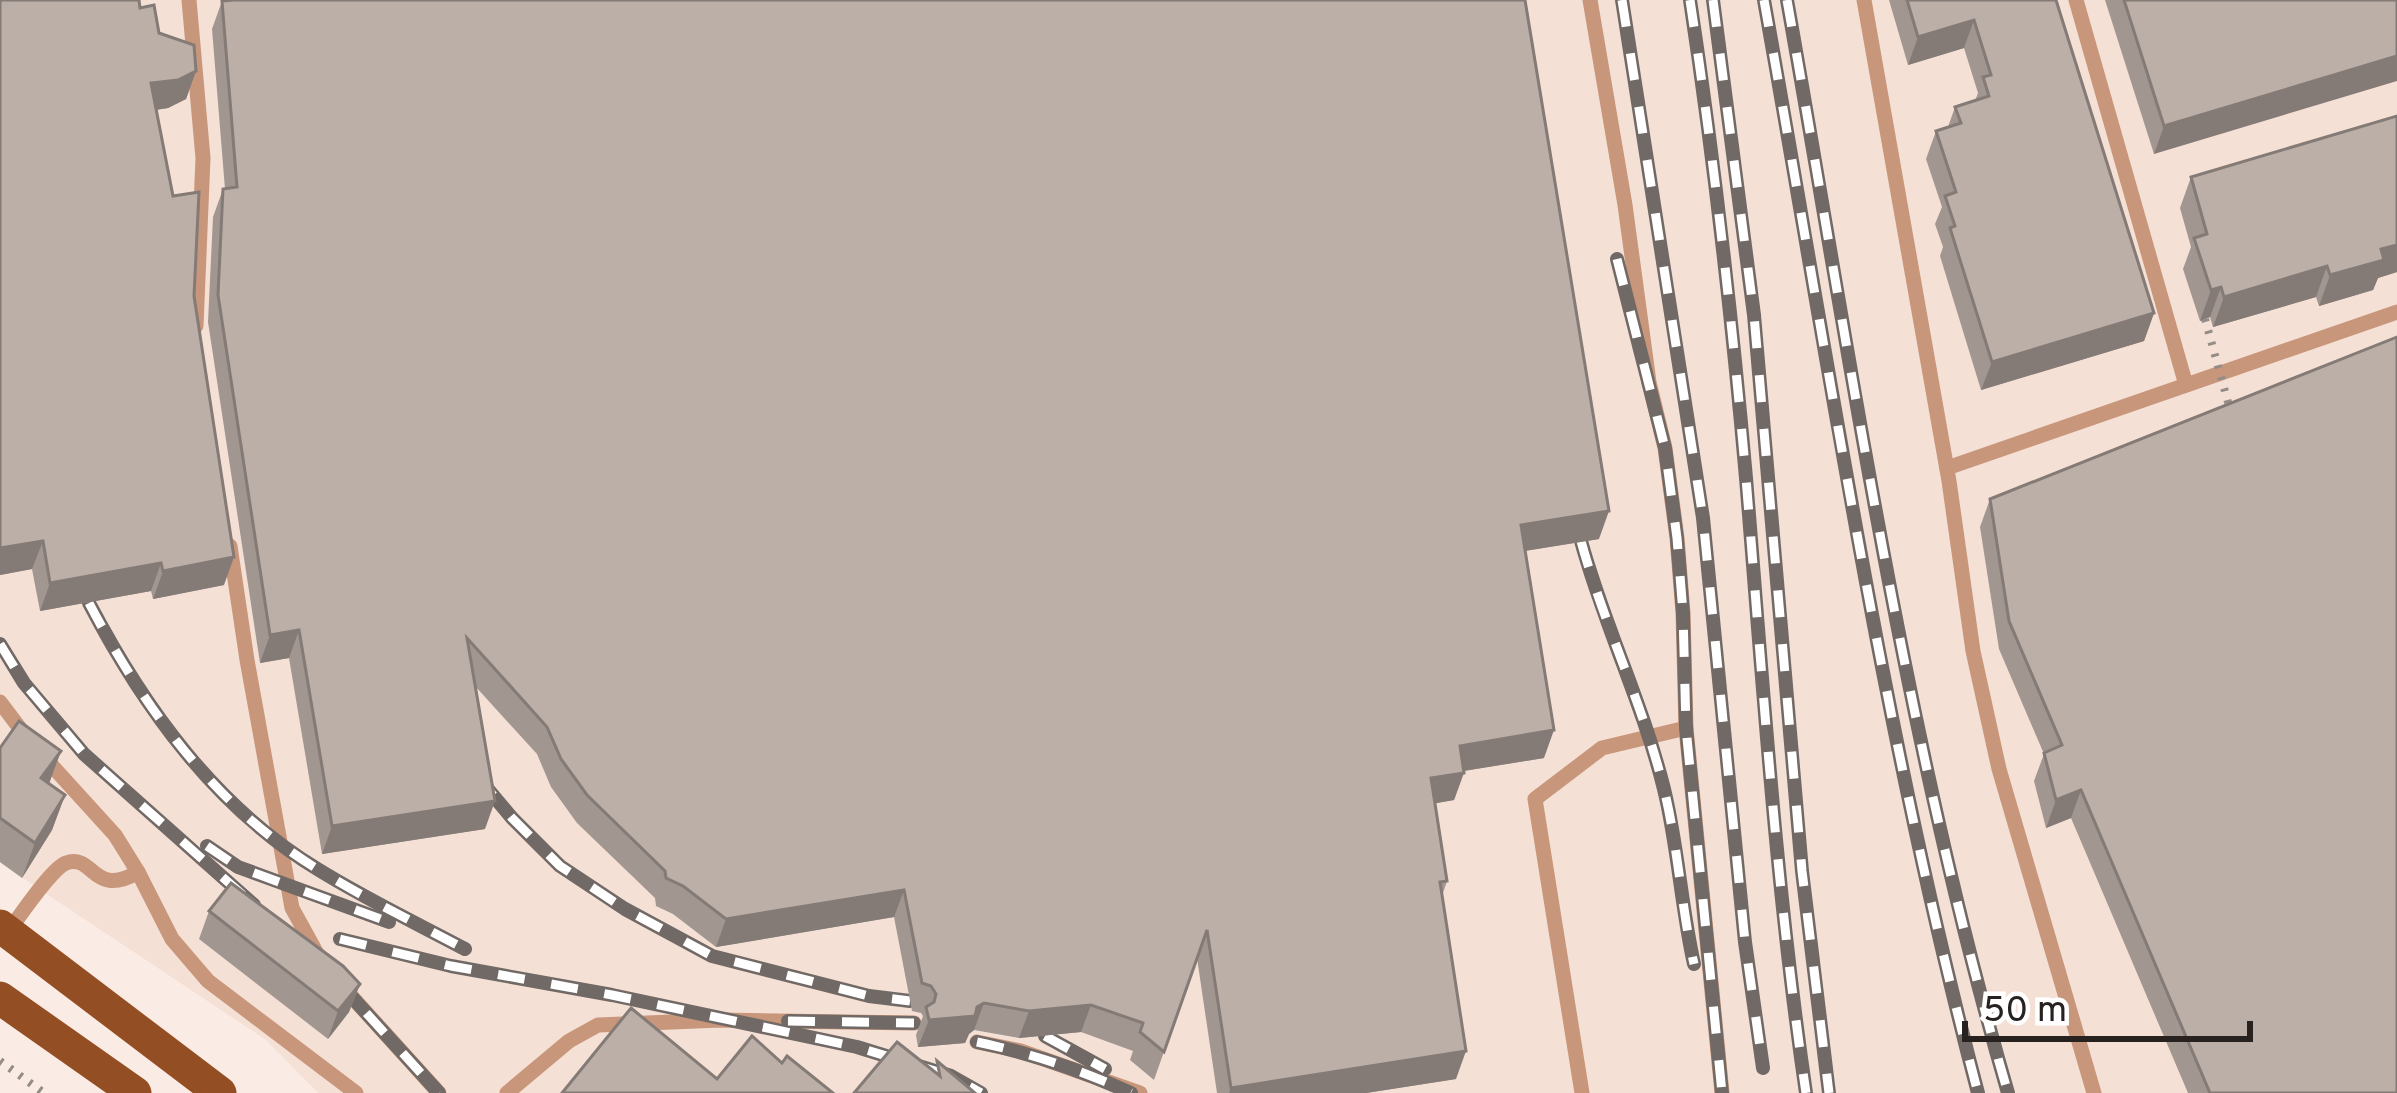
<svg xmlns="http://www.w3.org/2000/svg" width="2397" height="1093" font-family="Overpass,sans-serif">
<rect width="100%" height="100%" fill="#faece5"/>
<polygon fill="#f5e0d5" points="0,0 2397,0 2397,1093 318,1093 266,1040 0,863"/>
<g fill="none" stroke-linecap="round" stroke-linejoin="round">
<polyline stroke="#958c87" stroke-width="8" stroke-dasharray="3 9" stroke-linecap="butt" points="0,1061 44,1093"/>
<g stroke="#c8967b" stroke-width="15">
<polyline points="189,0 203,158 196,326"/>
<polyline points="1590,0 1625,205 1649,382 1665,448 1677,538 1683,613 1686,728 1722,1093"/>
<polyline points="1864,0 1949,481 1973,651 1999,769 2094,1093"/>
<polyline points="2076,0 2186,385"/>
<polyline points="1947,468 2397,312"/>
<polyline points="230,546 247,660 292,908 320,959"/>
<polyline points="0,702 28,739"/>
<polyline points="44,757 115,835 138,872 172,939 208,981 356,1093"/>
<path d="M8 932C19 917 51 869 66 863 94 853 93 899 138 872"/>
<polyline points="343,987 439,1093"/>
<polyline points="977,1042 1021,1051 1140,1093"/>
<polyline points="507,1093 569,1041 598,1025 721,1020 914,1023"/>
<polyline points="1582,1093 1535,799 1602,748 1686,728"/>
</g>
<g stroke="#944e24" stroke-width="33">
<polyline points="0,926 220,1093"/>
<polyline points="0,998 135,1093"/>
</g>
<defs>
<g id="rail">
<polyline points="1622,0 1703,518 1745,942 1763,1068"/>
<path d="M1690 0C1714 159 1732 318 1746 478 1763 684 1776 889 1806 1093"/>
<polyline points="1713,0 1754,315 1802,871 1829,1093"/>
<path d="M1764 0C1829 365 1883 734 1978 1093"/>
<path d="M1787 0C1852 365 1904 736 2008 1093"/>
<polyline points="1617,259 1665,448 1677,538 1683,613 1686,728 1722,1093"/>
<path d="M1581 541C1604 625 1643 704 1664 789 1678 846 1681 906 1694 964"/>
<path d="M89 603C144 708 216 808 319 870 366 899 416 923 465 949"/>
<polyline points="0,644 24,683 84,754 254,905"/>
<polyline points="476,775 512,818 560,866 625,909 712,956 869,996 910,1001"/>
<polyline points="207,846 238,867 389,922"/>
<polyline points="340,939 451,966 612,995 857,1047 951,1076 981,1093"/>
<polyline points="330,973 439,1093"/>
<polyline points="788,1021 914,1023"/>
<polyline points="1045,1036 1105,1069"/>
<path d="M977 1042C1030 1053 1081 1070 1131 1093"/>
</g>
</defs>
<use href="#rail" stroke="#716965" stroke-width="14"/>
<use href="#rail" stroke="#fff" stroke-width="9" stroke-dasharray="27" stroke-linecap="butt"/>
<polyline stroke="#958c87" stroke-width="8" stroke-dasharray="3 9" stroke-linecap="butt" points="2205,319 2231,413"/>
</g>
<g fill="#a29690">
<polygon points="0,0 140,8 159,33 196,71 186,99 168,108 156,110 194,296 224,585 153,599 151,591 40,611 32,569 0,575"/>
<polygon points="1889,0 2056,0 2154,313 2144,341 1981,390 1940,256 1943,247 1935,224 1942,207 1926,159 1936,131 1948,127 1955,107 1975,101 1978,93 1964,48 1908,65"/>
<polygon points="2105,0 2397,0 2154,154"/>
<polygon points="222,1 1599,539 1525,551 1544,758 1464,771 1454,800 1435,803 1447,881 1442,896 1456,1079 1366,1093 1217,1093 1197,958 1154,1080 1130,1060 1133,1051 1081,1032 1019,1038 974,1030 969,1034 965,1043 918,1047 916,1035 923,1016 921,1013 912,1011 894,917 716,947 673,914 656,906 655,898 577,823 551,787 537,754 475,686 485,829 322,854 289,658 260,663 208,322 213,217 223,189 225,189 212,29"/>
<polygon points="2397,116 2397,272 2378,278 2373,290 2319,306 2316,297 2213,327 2210,317 2200,321 2183,269 2191,247 2180,208 2191,177"/>
<polygon points="1990,499 2397,1093 2188,1093 2071,818 2046,828 2034,781 2044,754 1999,649 1980,527"/>
<polygon points="0,748 61,751 49,784 65,795 52,830 22,878 0,862"/>
<polygon points="209,911 360,984 349,1012 328,1039 199,939"/>
</g>
<g fill="#847a76">
<polygon points="1974,20 1964,48 1908,65 1918,37"/>
<polygon points="2397,56 2397,81 2154,154 2164,126"/>
<polygon points="196,71 186,99 168,108 141,112 151,83"/>
<polygon points="2397,245 2397,272 2378,278 2373,290 2319,306 2330,275 2381,249"/>
<polygon points="2327,266 2316,297 2213,327 2224,297"/>
<polygon points="2221,287 2210,317 2200,321 2211,290"/>
<polygon points="2154,313 2144,341 1981,390 1992,362"/>
<polygon points="1609,511 1599,539 1511,553 1521,525"/>
<polygon points="43,541 32,569 0,575 0,548"/>
<polygon points="234,557 224,585 153,599 163,571"/>
<polygon points="161,563 151,591 40,611 50,583"/>
<polygon points="299,630 289,658 260,663 270,635"/>
<polygon points="1554,730 1544,758 1450,773 1460,746"/>
<polygon points="61,751 48,786 41,778"/>
<polygon points="1464,773 1454,800 1421,806 1431,778"/>
<polygon points="2081,790 2071,818 2046,828 2056,800"/>
<polygon points="65,795 52,830 22,878 35,843"/>
<polygon points="495,801 485,829 322,854 332,826"/>
<polygon points="904,890 894,917 716,947 726,919"/>
<polygon points="360,984 349,1012 328,1039 338,1011"/>
<polygon points="984,1003 974,1030 969,1034 965,1043 918,1047 929,1020 977,1007"/>
<polygon points="1091,1005 1081,1032 1019,1038 1029,1011"/>
<polygon points="1466,1051 1456,1079 1366,1093 1229,1093 1231,1088"/>
</g>
<g fill="#bcafa8" stroke="#847a76" stroke-width="3">
<polygon points="0,0 139,0 140,8 154,5 159,33 194,45 196,71 178,80 151,83 173,196 199,192 194,296 234,557 163,571 161,563 50,583 43,541 0,548"/>
<polygon points="234,0 1525,0 1609,511 1521,525 1554,730 1460,746 1464,773 1431,778 1447,881 1440,882 1466,1051 1231,1088 1207,930 1164,1052 1140,1032 1143,1023 1091,1005 1029,1011 984,1003 977,1007 975,1016 929,1020 926,1007 934,1002 936,994 931,986 922,983 904,890 726,919 683,886 666,878 665,871 587,795 561,759 547,727 467,638 495,801 332,826 299,630 270,635 218,295 223,189 237,187 222,1"/>
<polygon points="1907,0 2056,0 2154,313 1992,362 1950,228 1955,226 1945,196 1956,192 1936,131 1961,123 1955,107 1989,96 1983,77 1991,75 1974,20 1918,37"/>
<polygon points="2124,0 2397,0 2397,56 2164,126"/>
<polygon points="2397,116 2397,245 2381,249 2384,260 2330,275 2327,266 2224,297 2221,287 2211,290 2194,238 2207,234 2191,177"/>
<polygon points="2397,337 2397,1093 2210,1093 2081,790 2056,800 2044,753 2062,745 2009,621 1990,499"/>
<polygon points="19,721 61,751 41,778 65,795 35,843 0,818 0,748"/>
<polygon points="231,883 343,966 360,984 338,1011 209,911"/>
<polygon points="631,1008 717,1079 752,1036 782,1063 787,1056 833,1093 562,1093"/>
<polygon points="897,1042 940,1076 937,1061 975,1093 854,1093"/>
</g>
<path d="M1965 1021v18h285v-18" fill="none" stroke="#272220" stroke-width="6"/>
<text x="1983" y="1021" font-size="36" fill="#272220" stroke="#ffffff" stroke-width="9" paint-order="stroke">50 m</text>
</svg>
